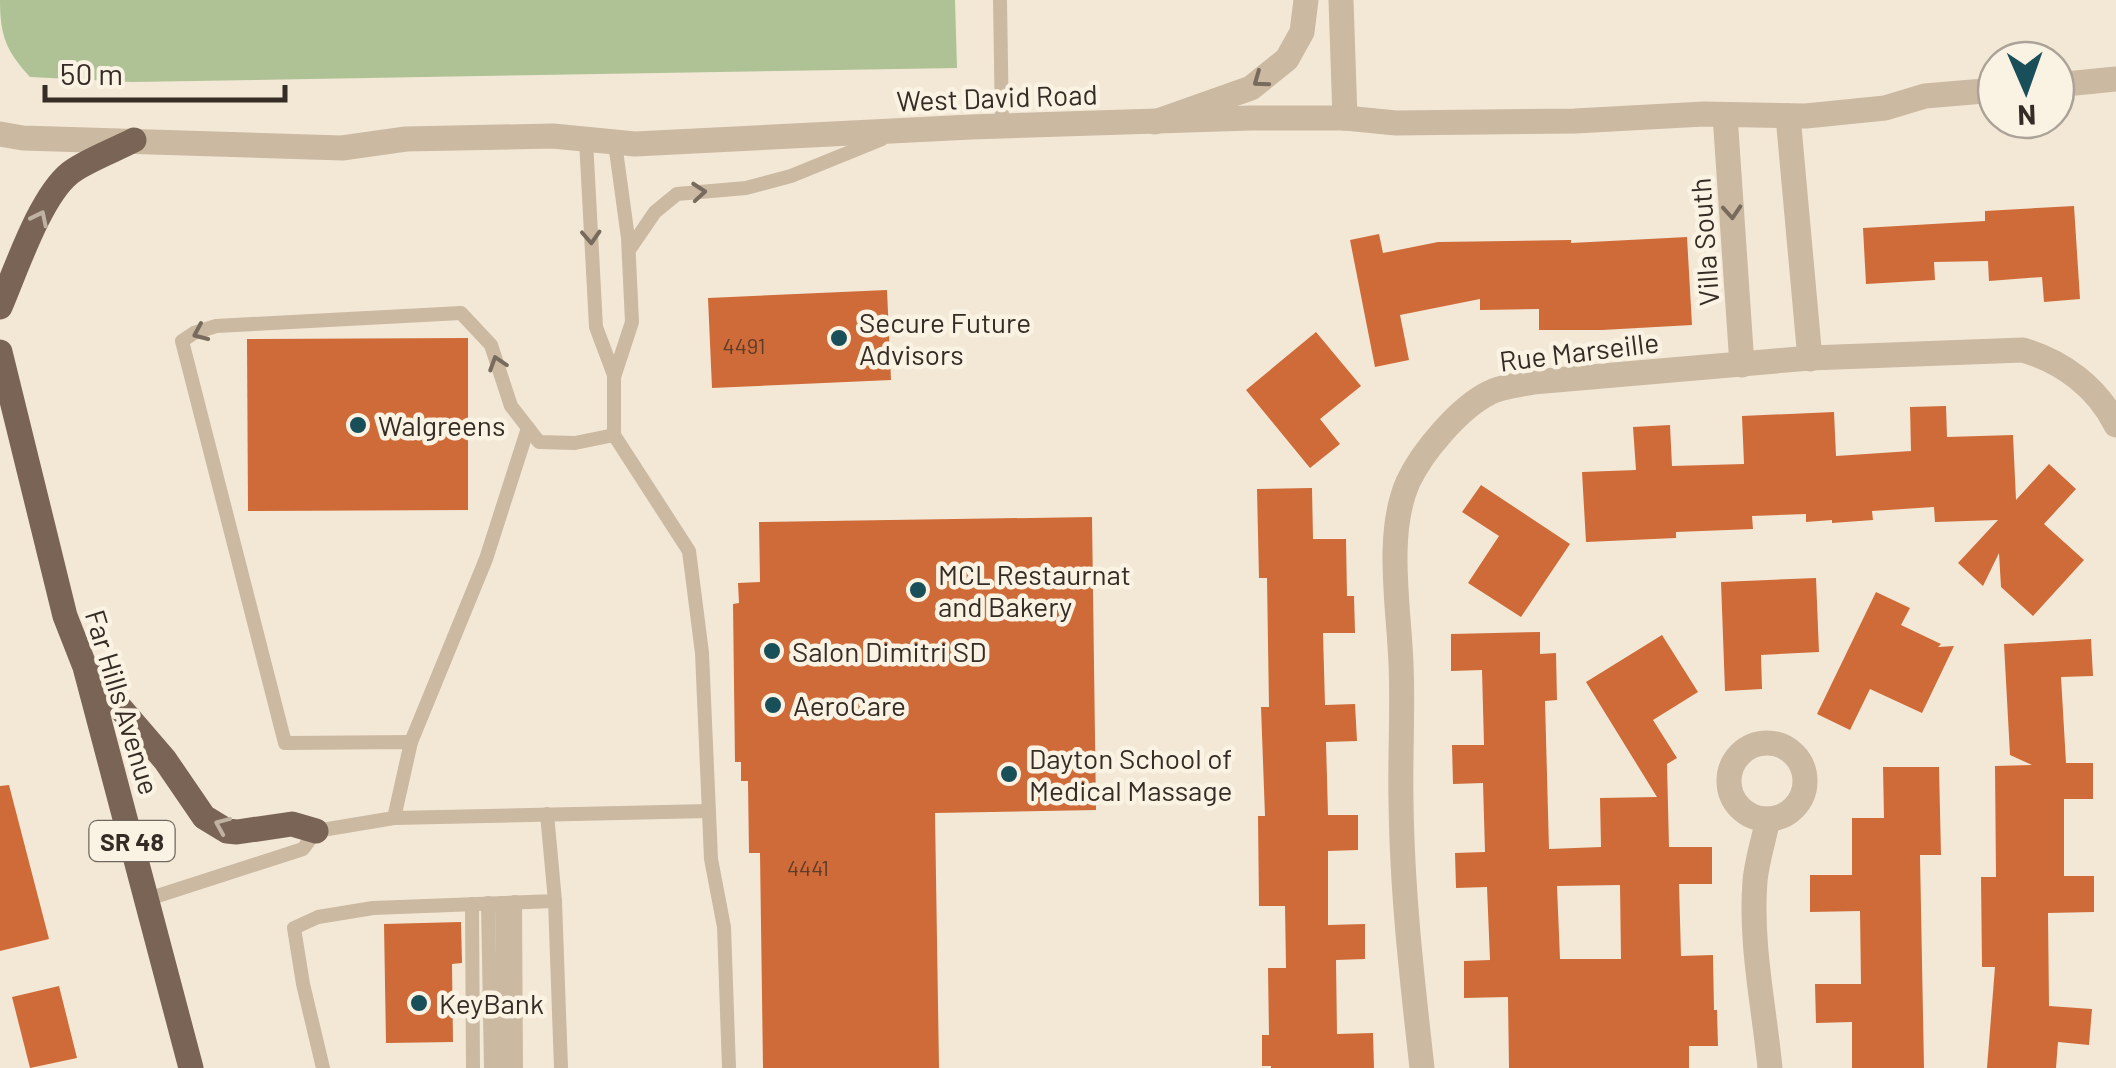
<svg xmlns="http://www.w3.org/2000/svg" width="2116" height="1068" font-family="Barlow,sans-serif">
<rect width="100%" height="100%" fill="#f3e8d6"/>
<path fill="#afc296" d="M0 0H955L957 68 132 82 30 77C6 51 0 36 0 0Z"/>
<g fill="#cf6b38" fill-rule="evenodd">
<polygon points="2074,206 2080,299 2044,302 2042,277 1989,281 1988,261 1934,262 1935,280 1866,284 1863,228 1985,221 1985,211"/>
<polygon points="1379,234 1383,253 1438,242 1571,240 1571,243 1687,237 1692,325 1602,330 1539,330 1539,309 1480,310 1480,299 1400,315 1409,360 1375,367 1350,240"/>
<polygon points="887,290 891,380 712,388 708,298"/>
<polygon points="1316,332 1361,386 1320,419 1340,444 1310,468 1246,390"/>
<polygon points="468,338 468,510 248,511 247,339"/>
<polygon points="1946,406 1947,437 2013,435 2016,500 2049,464 2076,489 2044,524 2084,560 2033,616 2001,587 1999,553 1983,586 1958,563 1998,520 1935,522 1934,507 1872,511 1873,520 1832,523 1832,520 1806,522 1806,514 1752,516 1753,529 1676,532 1676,538 1586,542 1582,472 1636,470 1633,427 1670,425 1672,466 1744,464 1742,416 1834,412 1836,456 1911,451 1910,407"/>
<polygon points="1481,485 1570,544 1521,617 1468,583 1499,536 1462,512"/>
<polygon points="1312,488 1313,539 1346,539 1347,596 1354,596 1355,633 1323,633 1325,705 1355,704 1357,741 1326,742 1328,815 1358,815 1358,850 1328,851 1328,925 1365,924 1365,959 1336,960 1337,1034 1373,1033 1374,1068 1271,1068 1271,1066 1262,1066 1262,1035 1269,1035 1268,968 1286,968 1285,906 1259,906 1258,816 1265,816 1261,707 1269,707 1267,578 1259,578 1257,489"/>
<polygon points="1092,517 1096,810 935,813 939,1068 763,1068 760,853 749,853 748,781 741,781 741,762 735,762 733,604 739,603 738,583 760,582 759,522"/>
<polygon points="1816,578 1819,652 1761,655 1762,689 1725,691 1721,582"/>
<polygon points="1876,592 1910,608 1901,625 1941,644 1938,647 1954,646 1922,713 1870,689 1850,730 1817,714"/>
<path d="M1540 632V654L1556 653 1557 700 1545 701 1549 849 1601 847 1600 798 1657 797 1586 682 1662 635 1698 692 1653 720 1677 758 1667 764 1669 847H1712V884H1679L1681 956 1713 955 1714 1010H1717L1718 1046H1689V1068H1509L1508 997 1464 998V961L1490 960 1487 887 1456 888 1455 853 1485 852 1483 783 1453 784 1452 745H1484L1482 670 1451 671V634ZM1620 885 1621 959H1560L1557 886Z"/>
<polygon points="2091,639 2093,676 2061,677 2066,763 2093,763 2093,799 2064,799 2064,876 2094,876 2094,912 2048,913 2049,1006 2092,1009 2089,1045 2058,1042 2056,1068 1987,1068 1995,967 1982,967 1981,877 1996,877 1995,766 2032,765 2010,755 2004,644"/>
<polygon points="1883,767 1939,767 1941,855 1920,855 1924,1068 1852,1068 1852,1022 1816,1023 1815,984 1861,984 1860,911 1810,912 1810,875 1852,875 1852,818 1884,818"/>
<polygon points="9,785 49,939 0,951 0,786"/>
<polygon points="461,922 462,963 452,964 453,1042 386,1043 384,924"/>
<polygon points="59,986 77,1058 30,1068 12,997"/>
</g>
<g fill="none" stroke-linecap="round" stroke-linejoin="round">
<g stroke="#cbb9a2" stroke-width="14">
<polyline points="1000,0 1002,126"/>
<polyline points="586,140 596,327 614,375"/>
<polyline points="615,143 628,238 632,322 614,377 614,435 689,551 702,653 711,859 724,927 729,1068"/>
<polyline points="629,250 655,212 677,194 746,188 791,176 882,139"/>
<polyline points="411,742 486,559 528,428"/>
<polyline points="394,818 411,742 285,743 182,341 194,333 216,326 461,313 491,345 511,406 539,442 575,443 614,435"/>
<polyline points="148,899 303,849 316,831 394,818 709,811"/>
<polyline points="555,901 561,1068"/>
<polyline points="515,902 516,1068"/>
<polyline points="488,903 491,1068"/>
<polyline points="502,903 504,1068"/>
<polyline points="472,904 473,1068"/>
<polyline points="323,1068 303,984 294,928 318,917 373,908 555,901 547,814"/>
</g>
<g stroke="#cbb9a2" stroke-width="25">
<polyline points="2056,85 2116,79"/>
<polyline points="1725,115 1742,365"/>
<polyline points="1788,116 1810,359"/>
<polyline points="0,134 23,138 342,148 406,139 553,136 635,144 971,127 1251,118 1345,118 1396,123 1575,121 1704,114 1806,116 1885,108 1925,96 1996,90"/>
<circle cx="1767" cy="781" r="38"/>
<path d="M1768 819C1764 839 1757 860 1755 881 1750 943 1764 1006 1770 1068"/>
<path d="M1422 1068C1412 979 1402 891 1401 801 1400 756 1403 710 1401 664 1399 608 1385 534 1408 482 1422 452 1459 408 1489 393 1501 386 1520 385 1533 382L1810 358 2023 350C2063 362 2097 387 2116 425"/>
</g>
<g stroke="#cbb9a2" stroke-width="25">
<polyline points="1341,0 1345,118"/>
<polyline points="1155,122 1251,88 1287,59 1302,32 1306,0"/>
</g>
<g stroke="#796455" stroke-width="25">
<path d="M0 307C16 270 40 197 70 173 83 162 117 149 134 140"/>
<polyline points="0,352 65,616 85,667 191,1068"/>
<polyline points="91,674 165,760 204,817 227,831 237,832 292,824 316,831"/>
</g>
</g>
<defs><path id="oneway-chevron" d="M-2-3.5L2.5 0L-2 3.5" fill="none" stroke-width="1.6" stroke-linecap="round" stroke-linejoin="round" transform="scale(2.5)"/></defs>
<g stroke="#786b5d">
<use href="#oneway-chevron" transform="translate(1260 80) rotate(144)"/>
<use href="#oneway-chevron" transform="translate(699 192) rotate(-5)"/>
<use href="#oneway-chevron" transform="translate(1732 212) rotate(86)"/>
<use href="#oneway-chevron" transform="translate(591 237) rotate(87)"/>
<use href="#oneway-chevron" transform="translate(200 333) rotate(156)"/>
<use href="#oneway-chevron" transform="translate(497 363) rotate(-108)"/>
</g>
<g stroke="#c0b2a3">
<use href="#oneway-chevron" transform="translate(40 218) rotate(-64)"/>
<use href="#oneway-chevron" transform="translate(222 825) rotate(-157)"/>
</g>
<g fill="#184f59" stroke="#faf2e3" stroke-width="4">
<circle cx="839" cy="338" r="10"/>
<circle cx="358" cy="425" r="10"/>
<circle cx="918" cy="590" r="10"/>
<circle cx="772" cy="651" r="10"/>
<circle cx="773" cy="705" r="10"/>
<circle cx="1009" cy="774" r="10"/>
<circle cx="419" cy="1003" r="10"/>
</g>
<g text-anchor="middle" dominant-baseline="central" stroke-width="9" stroke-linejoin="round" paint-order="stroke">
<g font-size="22" fill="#5c3c2a">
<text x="744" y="345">4491</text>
<text x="808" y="867">4441</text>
</g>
<rect fill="#faf2e3" stroke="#70675e" stroke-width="2.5" x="89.5" y="821" width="85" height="40" rx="8"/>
<g font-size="25" font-weight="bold" fill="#352c25">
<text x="132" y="841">SR 48</text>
</g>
<g font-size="28" fill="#352c25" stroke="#faf2e3">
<text transform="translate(997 97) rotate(-2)">West David Road</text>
<text transform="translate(1704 242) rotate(-94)">Villa South</text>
<text transform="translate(1579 351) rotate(-7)">Rue Marseille</text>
<text transform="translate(123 702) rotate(73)">Far Hills Avenue</text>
</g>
<g font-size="28" fill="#352c25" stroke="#faf2e3" text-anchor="start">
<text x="859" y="322">Secure Future<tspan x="859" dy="32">Advisors</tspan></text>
<text x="378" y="425">Walgreens</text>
<text x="938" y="574">MCL Restaurnat<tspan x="938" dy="32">and Bakery</tspan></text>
<text x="792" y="651">Salon Dimitri SD</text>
<text x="793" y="705">AeroCare</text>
<text x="1029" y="758">Dayton School of<tspan x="1029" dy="32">Medical Massage</tspan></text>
<text x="439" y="1003">KeyBank</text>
</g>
</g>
<g transform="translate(2026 90) rotate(178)"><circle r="48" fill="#faf2e3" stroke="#aba397" stroke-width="2.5"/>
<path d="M0-8L18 38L0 25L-18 38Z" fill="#184f59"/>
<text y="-15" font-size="28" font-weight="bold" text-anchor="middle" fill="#352c25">N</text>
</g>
<path d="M45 85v15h240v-15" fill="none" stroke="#352c25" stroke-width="5"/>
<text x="60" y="85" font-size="30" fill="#352c25" stroke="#faf2e3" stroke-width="8" paint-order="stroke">50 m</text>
</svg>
